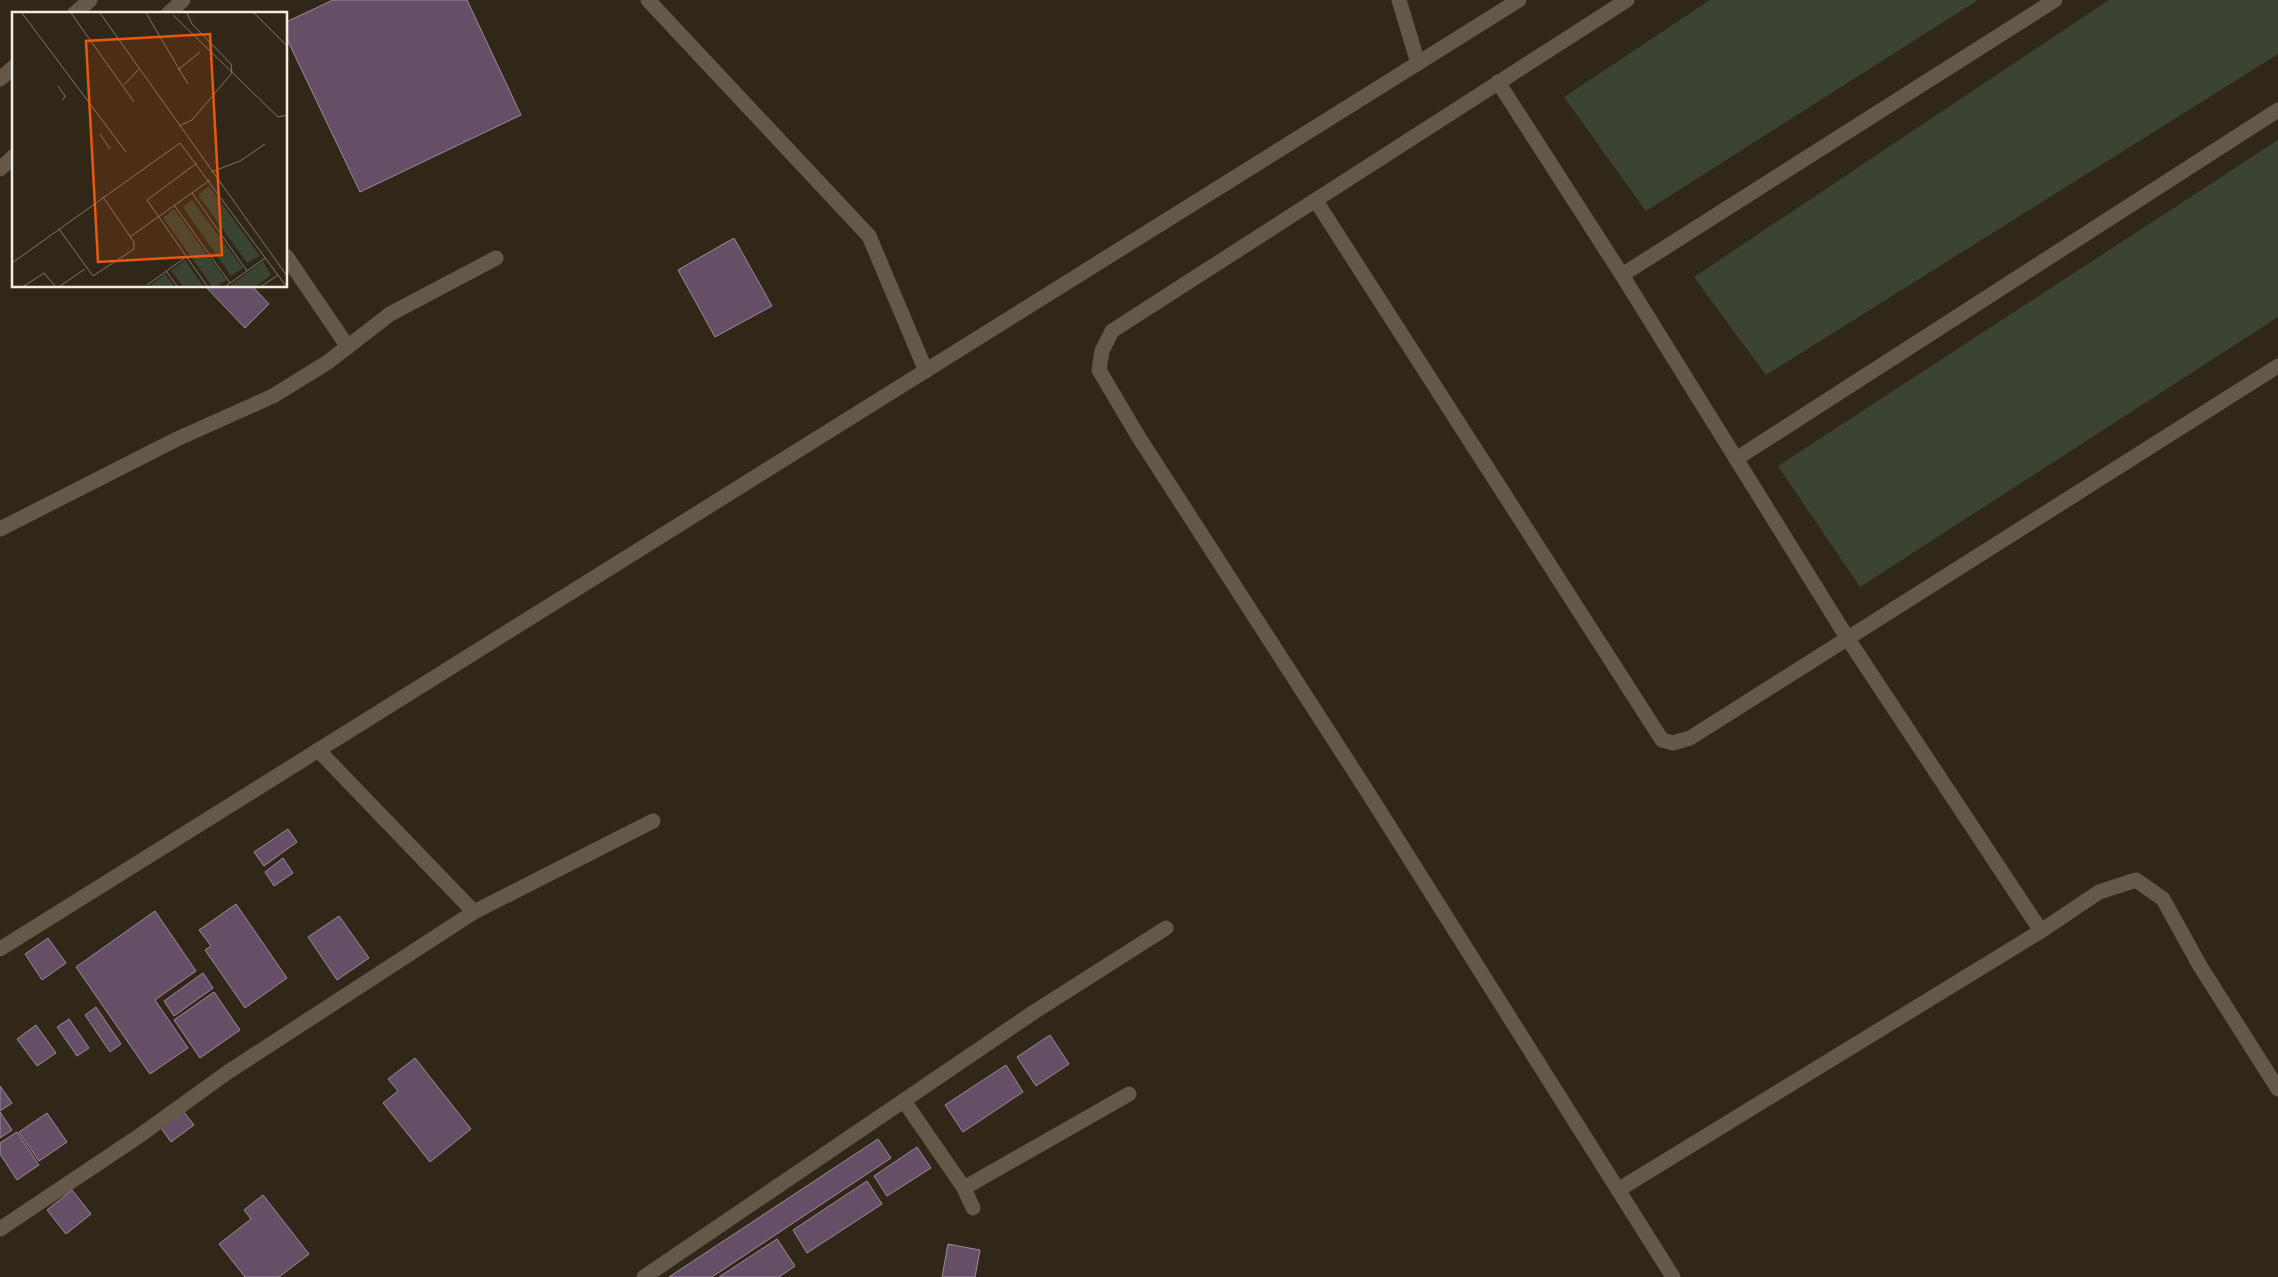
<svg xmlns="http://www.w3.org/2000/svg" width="2278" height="1277" font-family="'Noto Serif',serif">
<rect width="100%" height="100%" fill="#312719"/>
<g fill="#3b4432">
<polygon points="1710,0 1978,0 1646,211 1564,97"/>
<polygon points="2109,0 2278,0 2278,54 1766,375 1694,277"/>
<polygon points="2278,140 2278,317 1860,587 1778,466"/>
</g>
<g fill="#664e67" stroke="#9a8b9b">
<polygon points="333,0 467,0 521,115 360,192 286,37 286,22"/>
<polygon points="734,238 772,306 715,337 678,270"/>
<polygon points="205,286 252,286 269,304 245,328"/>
<polygon points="288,829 297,842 264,866 254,852"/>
<polygon points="283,858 293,873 274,886 265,872"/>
<polygon points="236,904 287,978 245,1008 205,950 211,946 199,930"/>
<polygon points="155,911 196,971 155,1000 188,1048 150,1074 76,967"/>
<polygon points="339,916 369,958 337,980 308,937"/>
<polygon points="48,938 66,963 42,980 25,954"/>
<polygon points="203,973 213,988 174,1016 164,1001"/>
<polygon points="214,992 240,1030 200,1058 174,1020"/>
<polygon points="96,1007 121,1044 110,1052 85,1015"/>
<polygon points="69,1019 89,1048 77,1056 57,1027"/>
<polygon points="36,1025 56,1053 37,1066 17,1039"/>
<polygon points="1050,1035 1069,1064 1036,1086 1017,1057"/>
<polygon points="415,1058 471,1129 430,1162 383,1103 398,1091 388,1079"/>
<polygon points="1006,1065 1023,1092 963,1132 945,1105"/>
<polygon points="0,1086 12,1103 0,1111"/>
<polygon points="183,1111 194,1125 171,1142 161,1128"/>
<polygon points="0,1112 12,1130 0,1138"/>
<polygon points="47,1113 67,1142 39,1161 19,1132"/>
<polygon points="17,1132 39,1165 17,1180 0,1154 0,1143"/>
<polygon points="878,1139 891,1158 712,1277 669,1277"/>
<polygon points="917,1147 931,1168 887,1196 874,1176"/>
<polygon points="867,1181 882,1204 807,1253 793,1230"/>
<polygon points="72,1190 91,1214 66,1234 47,1210"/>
<polygon points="263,1195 309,1254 279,1277 245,1277 219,1244 251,1219 244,1210"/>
<polygon points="777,1239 795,1266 779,1277 719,1277"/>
<polygon points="948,1244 980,1250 975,1277 942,1277"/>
</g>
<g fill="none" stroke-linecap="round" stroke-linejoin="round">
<g stroke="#645849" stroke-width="15">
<polyline points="648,0 869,236 926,371"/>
<polyline points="1399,0 1418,63"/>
<polyline points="1627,0 1112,331 1102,351 1099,370 1138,436 1367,791 1673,1277"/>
<polyline points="74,14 90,0"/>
<polyline points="168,14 183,0"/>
<polyline points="0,79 14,67"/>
<polyline points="1498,82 1622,275 1848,639 2041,931"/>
<polyline points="0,169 14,156"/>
<polyline points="1316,201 1662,740 1673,743 1690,738 2278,366"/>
<polyline points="286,256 348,347"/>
<polyline points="1622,275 2055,0"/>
<polyline points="1736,459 2278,110"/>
<polyline points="0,529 177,439 273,396 328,362 390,314 496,258"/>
<polyline points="318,750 474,912"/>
<polyline points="0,949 1519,0"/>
<polyline points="904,1101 964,1188 973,1208"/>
<polyline points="964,1188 1129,1094"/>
<polyline points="1618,1190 2041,931 2099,892 2136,880 2163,899 2200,966 2278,1089"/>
<polyline points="0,1229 139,1136 228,1072 474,912 653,821"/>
<polyline points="644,1277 1034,1012 1166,928"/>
</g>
</g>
<g transform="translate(12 12)">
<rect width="275" height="275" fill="#312719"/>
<path d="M197 174 248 244 235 251 186 183ZM180 188 231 256 219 264 171 195ZM162 197 214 268 205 274H200L151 206ZM173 248 191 274H171L159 259ZM251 249 259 263 244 274H218ZM153 262 162 274H140L139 273Z" fill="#3b4432"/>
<path fill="none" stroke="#7f766a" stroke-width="1" d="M10 1 114 140M59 1 122 90M88 1 275 264M134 1 176 72M242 1 275 34M161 3 266 105 275 103M166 58 188 40M112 73 127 57M46 74 53 84 51 88M167 114 180 108 220 61 219 52 180 12 175 1M88 122 98 137M185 151 135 188 195 274M199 160 228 149 253 132M180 181 235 259M162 193 218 271M47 217 81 264 122 237V230L91 185M118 225 198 168M0 251 168 131 274 274M154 259 165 274M135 273 174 245M12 274 32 261 43 274M48 274 73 257M214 274 253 246M250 274 266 263"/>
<path fill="#e8590c" fill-opacity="0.15" stroke="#e8590c" stroke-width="2.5" d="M198 22 210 243 86 250 74 29Z"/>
<rect width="275" height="275" fill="none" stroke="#f4ede4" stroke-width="2.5"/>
</g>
</svg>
